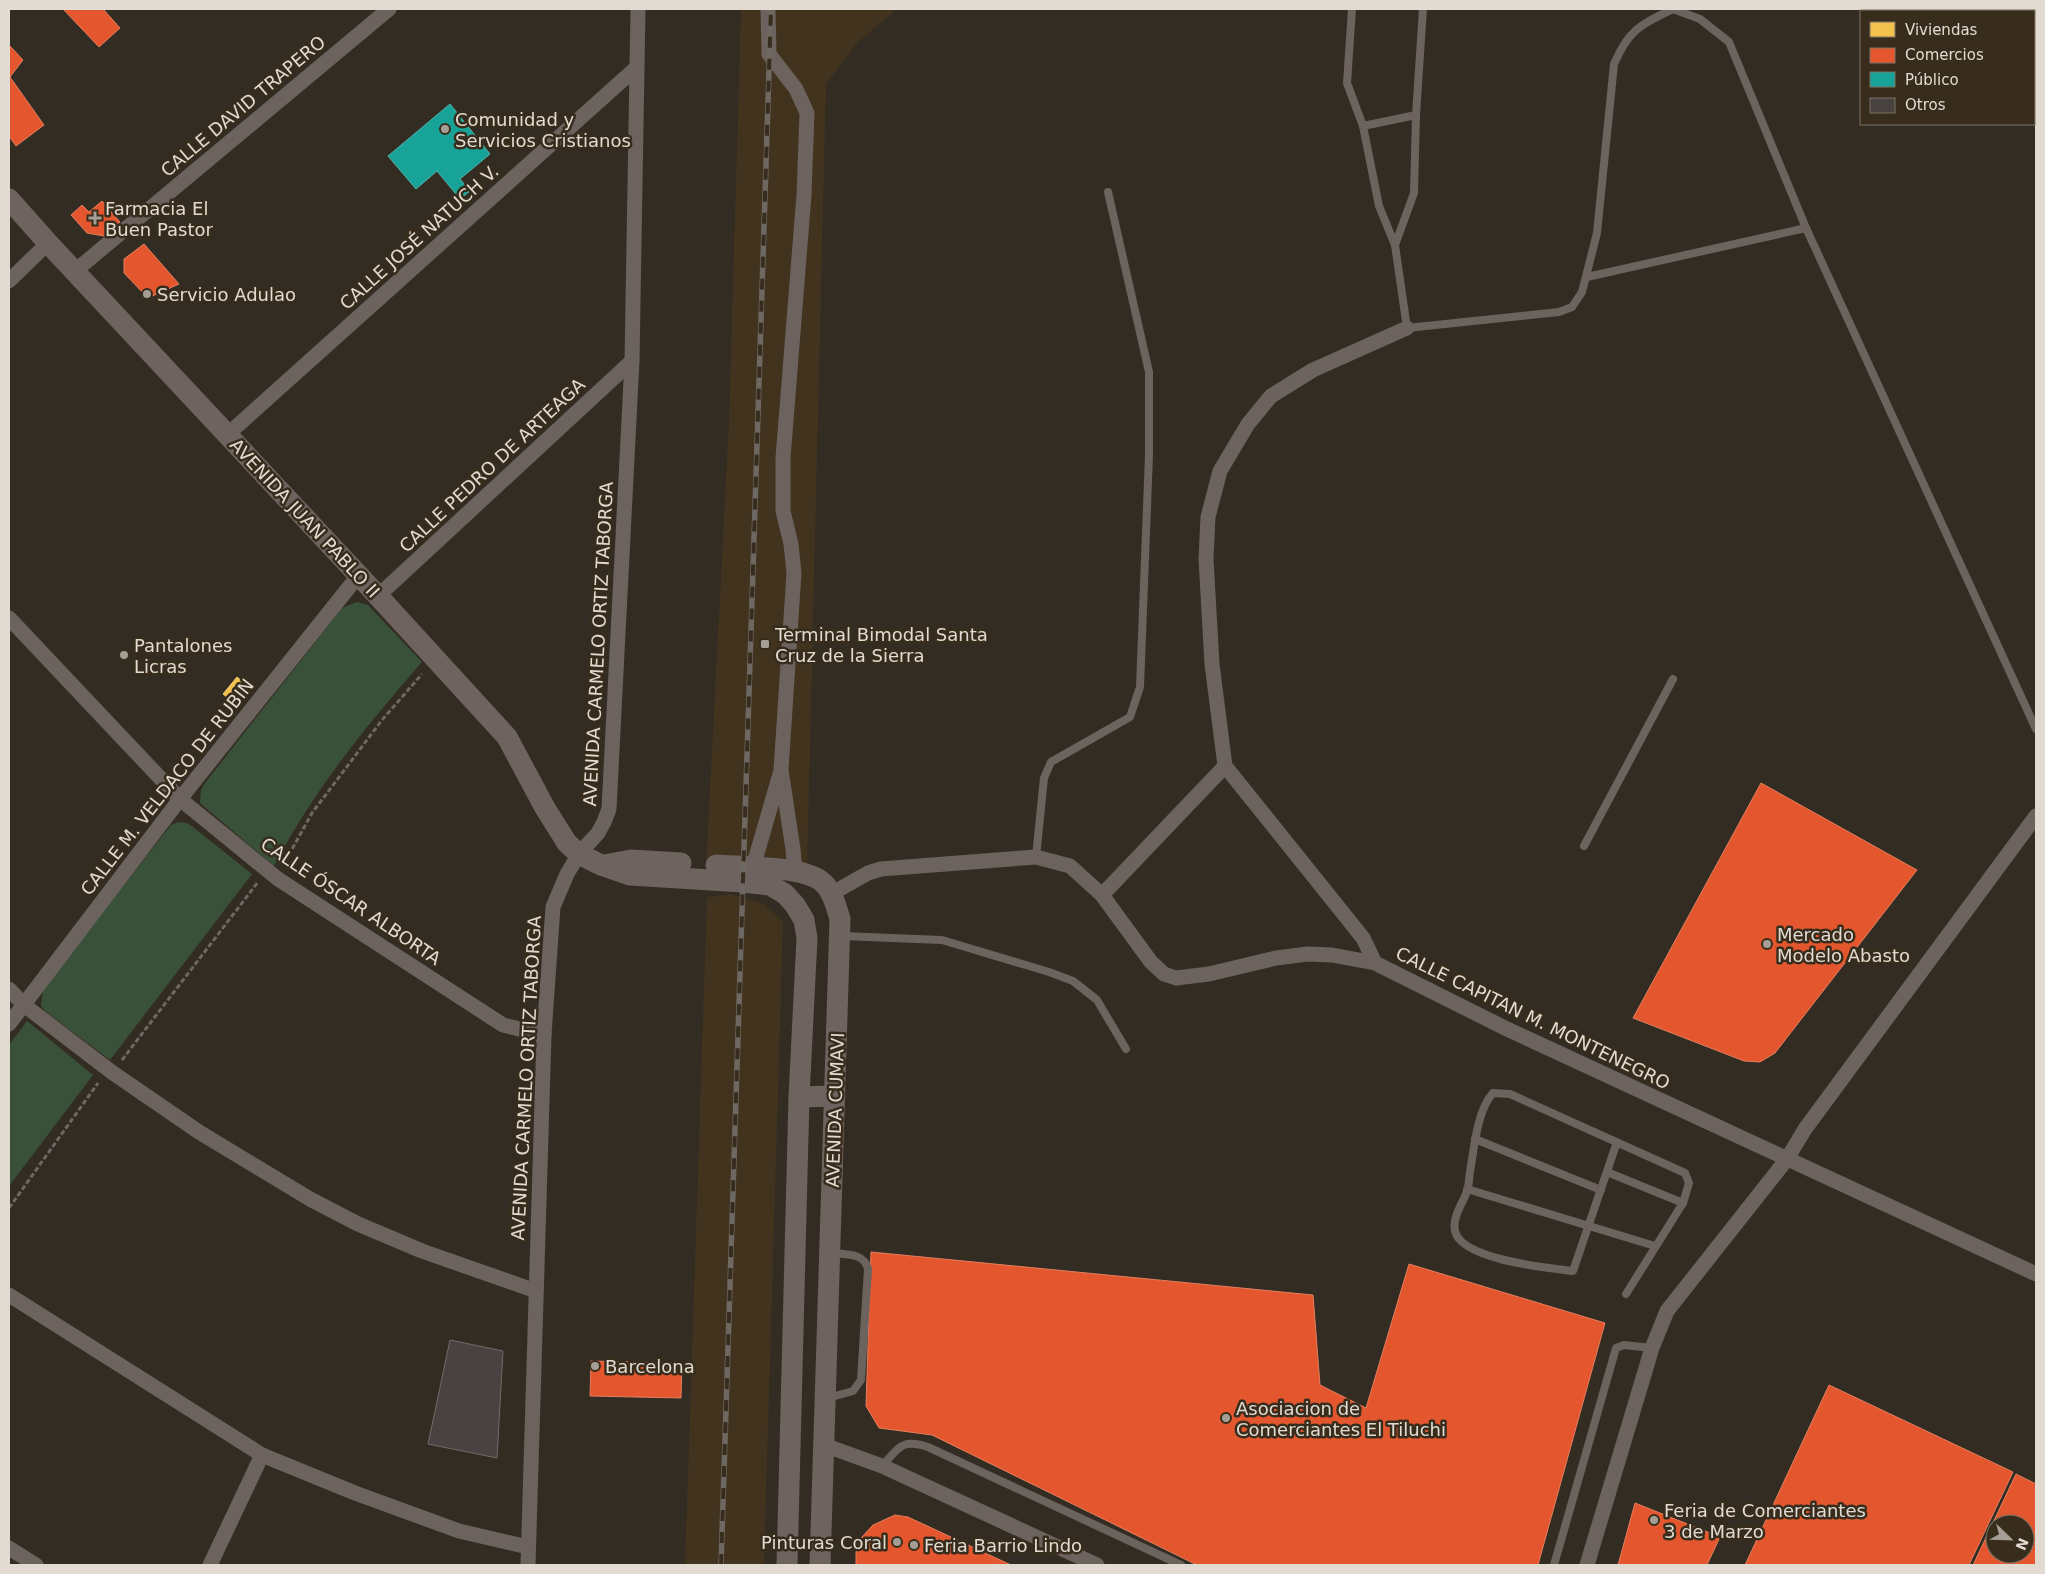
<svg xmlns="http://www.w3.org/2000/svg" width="2045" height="1574" font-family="'DejaVu Sans',sans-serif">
<rect width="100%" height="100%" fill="#322c23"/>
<g fill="#42331f">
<polygon points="741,9 897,9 858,42 826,84 807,871 706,866 729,422"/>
<polygon points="731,894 764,904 783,922 764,1565 685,1565 707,897"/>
</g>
<g fill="#3a5139">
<path d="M357 602 368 605 422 662C367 725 313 791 274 866L200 803 201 790 205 783 342 608Z"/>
<polygon points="178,822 187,823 193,827 252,874 110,1060 45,1011 41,1006 43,990 46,984 171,825"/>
<polygon points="27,1021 93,1075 9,1186 9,1045"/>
</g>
<polygon fill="#f2c14e" stroke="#edc975" points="237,677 248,686 234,703 223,694"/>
<g fill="#e4572e" stroke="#e37f5f" fill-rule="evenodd">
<polygon points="63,9 103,9 120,28 99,47"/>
<polygon points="9,45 23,60 10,77 44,125 16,146 9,136"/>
<polygon points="102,201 120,222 104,236 87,233 71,215 82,205 89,212"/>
<polygon points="144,244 179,284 148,298 124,273 124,259"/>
<polygon points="1761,783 1917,870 1775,1053 1760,1062 1744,1061 1633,1018"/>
<polygon points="871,1252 1313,1295 1320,1385 1366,1408 1409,1264 1605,1323 1538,1565 1197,1565 932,1435 879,1428 866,1406"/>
<polygon points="591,1361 682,1363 681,1398 590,1396"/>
<polygon points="1829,1385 2013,1472 1969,1565 1745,1565"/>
<path d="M2016 1474 2036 1484V1565H1973ZM1995 1524H2025V1554H1995Z"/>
<polygon points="1635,1503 1720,1537 1707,1565 1618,1565"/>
<polygon points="895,1515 908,1517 1011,1565 856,1565 856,1552 861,1538 873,1525"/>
</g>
<polygon fill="#17a398" stroke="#54b4a9" points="450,104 490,154 460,179 470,191 460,199 437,171 416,189 388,156"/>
<polygon fill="#484341" stroke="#716b6a" points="450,1340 503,1351 497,1458 428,1444"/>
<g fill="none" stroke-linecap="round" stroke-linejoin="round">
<g stroke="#6e6864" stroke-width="3" stroke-dasharray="5 2.5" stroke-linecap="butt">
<polyline points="285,862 312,813 382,720 422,674"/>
<polyline points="122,1060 258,882"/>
<polyline points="9,1208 98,1083"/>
</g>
<g stroke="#6c625e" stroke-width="8">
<path d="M1352 9 1347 83 1363 126 1379 206 1395 245 1407 328 1559 312 1572 307 1582 292 1597 233 1614 64C1629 29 1640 25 1673 9L1700 19 1729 42 1806 228 2036 729"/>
<polyline points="1363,126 1416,115"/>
<polyline points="1395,245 1414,193 1416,115 1423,9"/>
<polyline points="1587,277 1806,228"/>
<polyline points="1584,846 1673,679"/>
<polyline points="1036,857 1044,778 1051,762 1130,717 1140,687 1149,455 1149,372 1108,192"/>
<polyline points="842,936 942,940 1049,972 1073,981 1097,1000 1126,1049"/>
<polyline points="1475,1139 1601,1190"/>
<path d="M1617 1142 1573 1271C1549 1268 1461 1260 1455 1231 1452 1217 1463 1203 1467 1191 1469 1185 1469 1178 1470 1172 1474 1149 1477 1110 1493 1093L1510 1094 1685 1173 1689 1183 1683 1203 1626 1294"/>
<polyline points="1607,1172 1683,1203"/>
<polyline points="1467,1189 1655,1246"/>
<path d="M828 1398 853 1391 861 1380 868 1269C864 1252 845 1255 831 1253"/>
<path d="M882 1466C899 1448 901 1438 928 1447L1181 1565"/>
<polyline points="1554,1565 1616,1348 1624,1345 1652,1348"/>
</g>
<g stroke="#6c625e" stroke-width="15">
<polyline points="768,9 769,54 796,89 807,113 804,195 783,458 783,511 791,544 794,573 781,770 793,849 795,872"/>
<polyline points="75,271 389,9"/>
<polyline points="9,281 48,243"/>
<polyline points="1407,328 1313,370 1271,396 1248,424 1220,471 1208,517 1206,559 1212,664 1225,766 1363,938 1375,963 1507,1029 2036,1274"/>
<polyline points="227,435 636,68"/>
<polyline points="378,596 632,361"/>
<polyline points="9,618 180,799 278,879 503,1025 544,1035"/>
<polyline points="753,867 780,774"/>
<polyline points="831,894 868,873 881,869 1036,857 1070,866 1102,895 1151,962 1164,974 1176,978 1209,974 1276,958 1308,954 1332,955 1375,963"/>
<polyline points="1102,895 1225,766"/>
<polyline points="9,989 24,1005 113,1073 199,1132 310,1199 358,1224 422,1251 536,1291"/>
<polyline points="9,1024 180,799 358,576"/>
<polyline points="9,1295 262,1455 355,1493 459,1531 528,1547"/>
<polyline points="824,1445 882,1466 1097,1565"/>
<polyline points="9,1548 36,1565"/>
<polyline points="210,1565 262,1455"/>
<polyline points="528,1565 544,1035 553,907 567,874 579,854 598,833 604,822 609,809 632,361 638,9"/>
<polyline points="1587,1565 1652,1348 1667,1311 1787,1159 1805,1129 2036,816"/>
</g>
<g stroke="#6e635f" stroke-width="21">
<polyline points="9,199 48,243 378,596 507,737 545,808 567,843 579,854 601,865 630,875 743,882 770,885 785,894 795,905 804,920 807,938 799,1097 787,1565"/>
<polyline points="604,865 631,860 681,863"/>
<path d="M716 865C741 867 802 866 821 881 832 889 836 906 840 919L820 1565"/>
<polyline points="799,1097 835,1096"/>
</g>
<defs>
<polyline id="rail" points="721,1565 771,9"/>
</defs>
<use href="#rail" stroke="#6e6862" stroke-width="5.5"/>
<use href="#rail" stroke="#382d1d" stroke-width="4" stroke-dasharray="11" stroke-linecap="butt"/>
</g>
<g fill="#a49e94" stroke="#382d1d" stroke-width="2">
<circle cx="445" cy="129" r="5"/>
<path d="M92.5 210.5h5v5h5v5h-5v5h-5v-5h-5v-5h5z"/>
<circle cx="147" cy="294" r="5"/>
<rect x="760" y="639" width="10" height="10" rx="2.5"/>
<circle cx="124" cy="655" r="5"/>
<circle cx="1767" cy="944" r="5"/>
<circle cx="595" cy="1366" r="5"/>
<circle cx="1226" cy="1418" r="5"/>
<circle cx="1654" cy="1520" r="5"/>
<circle cx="897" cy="1542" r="5"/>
<circle cx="914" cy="1545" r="5"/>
</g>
<g text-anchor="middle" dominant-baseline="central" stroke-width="5" stroke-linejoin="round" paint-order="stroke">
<g font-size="18" fill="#e2dbd1" stroke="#382d1d">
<text transform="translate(243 106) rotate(-40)">CALLE DAVID TRAPERO</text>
<text transform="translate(419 237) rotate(-42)">CALLE JOSÉ NATUCH V.</text>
<text transform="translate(492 465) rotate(-43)">CALLE PEDRO DE ARTEAGA</text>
<text transform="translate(305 518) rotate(47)">AVENIDA JUAN PABLO II</text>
<text transform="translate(598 644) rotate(-87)">AVENIDA CARMELO ORTIZ TABORGA</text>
<text transform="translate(167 787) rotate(-52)">CALLE M. VELDACO DE RUBIN</text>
<text transform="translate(351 901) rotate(34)">CALLE ÓSCAR ALBORTA</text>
<text transform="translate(1533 1018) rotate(26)">CALLE CAPITAN M. MONTENEGRO</text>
<text transform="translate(526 1078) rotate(-87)">AVENIDA CARMELO ORTIZ TABORGA</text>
<text transform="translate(835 1110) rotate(-88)">AVENIDA CUMAVI</text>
</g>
<g font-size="18" fill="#e2dbd1" stroke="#382d1d" text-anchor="start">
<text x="455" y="119">Comunidad y<tspan x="455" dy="21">Servicios Cristianos</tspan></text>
<text x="105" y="208">Farmacia El<tspan x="105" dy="21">Buen Pastor</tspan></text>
<text x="157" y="294">Servicio Adulao</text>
<text x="775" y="634">Terminal Bimodal Santa<tspan x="775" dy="21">Cruz de la Sierra</tspan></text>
<text x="134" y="645">Pantalones<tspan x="134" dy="21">Licras</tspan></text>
<text x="1777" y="934">Mercado<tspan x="1777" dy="21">Modelo Abasto</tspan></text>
<text x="605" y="1366">Barcelona</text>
<text x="1236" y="1408">Asociacion de<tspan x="1236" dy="21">Comerciantes El Tiluchi</tspan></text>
<text x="1664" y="1510">Feria de Comerciantes<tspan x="1664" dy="21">3 de Marzo</tspan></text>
<text x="887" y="1542" text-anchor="end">Pinturas Coral</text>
<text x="924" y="1545">Feria Barrio Lindo</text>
</g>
</g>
<rect width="2045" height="1574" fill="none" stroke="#e2dbd1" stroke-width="20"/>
<rect x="1860" y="10" width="175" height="115" fill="#382d1d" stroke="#7c7365"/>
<rect x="1870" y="22" width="25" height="15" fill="#f2c14e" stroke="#7c7365"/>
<text x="1905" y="35" font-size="15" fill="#e2dbd1">Viviendas</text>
<rect x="1870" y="48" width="25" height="15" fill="#e4572e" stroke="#7c7365"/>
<text x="1905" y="60" font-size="15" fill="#e2dbd1">Comercios</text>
<rect x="1870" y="72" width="25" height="15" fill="#17a398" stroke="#7c7365"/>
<text x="1905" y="85" font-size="15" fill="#e2dbd1">Público</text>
<rect x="1870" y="98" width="25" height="15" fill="#484341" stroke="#7c7365"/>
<text x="1905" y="110" font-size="15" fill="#e2dbd1">Otros</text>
<g transform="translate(2010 1539) rotate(113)"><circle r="24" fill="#382d1d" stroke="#7c7365"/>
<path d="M0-4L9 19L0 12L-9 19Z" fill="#a49e94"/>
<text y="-8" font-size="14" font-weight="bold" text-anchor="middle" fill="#e2dbd1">N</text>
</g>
</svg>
